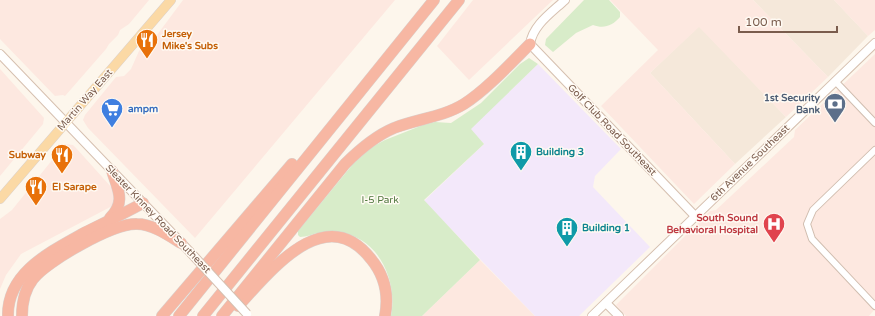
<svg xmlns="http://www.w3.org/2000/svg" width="875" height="316" font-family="'Varela Round',sans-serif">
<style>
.residential{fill:#f5e8da}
.commercial{fill:#fde8e0}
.education{fill:#f3e8fa}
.green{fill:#d8ecc9}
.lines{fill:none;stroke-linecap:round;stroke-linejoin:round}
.street-casing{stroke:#d1beb0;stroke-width:8}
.secondary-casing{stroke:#d6c0b0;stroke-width:10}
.primary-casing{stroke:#dad1cd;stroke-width:10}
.highway-casing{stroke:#dad1cd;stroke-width:12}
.street{stroke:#fff;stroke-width:6}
.secondary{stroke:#fff;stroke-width:8}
.primary{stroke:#fbd9a5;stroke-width:9}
.highway{stroke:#f7b7a3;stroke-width:11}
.secondary-bridge-casing{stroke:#d6c0b0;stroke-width:10;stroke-linecap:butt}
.secondary-bridge{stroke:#fff;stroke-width:8}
.labels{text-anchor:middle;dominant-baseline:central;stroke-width:3;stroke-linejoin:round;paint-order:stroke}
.food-label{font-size:10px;font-weight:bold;fill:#c56008;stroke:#fffaf3;text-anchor:start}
.service-label{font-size:10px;font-weight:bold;fill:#4e5e75;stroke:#fffaf3;text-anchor:end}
.street-label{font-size:10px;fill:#7a5c4d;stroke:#fffaf3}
.shop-label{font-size:10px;font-weight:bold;fill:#366cbe;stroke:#fffaf3;text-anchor:start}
.culture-label{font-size:10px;font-weight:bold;fill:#0d838f;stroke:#fffaf3;text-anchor:start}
.park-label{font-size:10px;fill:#537a41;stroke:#fffaf3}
.health-label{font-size:10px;font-weight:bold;fill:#be3a42;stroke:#fffaf3;text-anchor:end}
</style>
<rect width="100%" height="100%" fill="#fdf6ec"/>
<!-- residential -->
<g class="residential">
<polygon points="753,0 834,0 868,36 828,77"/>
<polygon points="699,26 786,117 735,164 650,73"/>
</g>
<!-- commercial -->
<g class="commercial">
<polygon points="0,0 149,0 129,24 120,30 118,35 109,44 106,49 65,96 63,95 55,96 0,39"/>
<polygon points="183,0 395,0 195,238 88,128 83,120 85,115 116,77 124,76 131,69 139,51 150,38 157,35"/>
<polygon points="473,0 553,0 469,80 437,46"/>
<polygon points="610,0 753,0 828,77 786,117 699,27 650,73 735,164 694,204 601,106 658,50"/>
<polygon points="834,0 875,0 875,30 868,36"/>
<polygon points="875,54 875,309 869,316 626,316 616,305 710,211 716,210 794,137 795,130"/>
<polygon points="0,69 44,118 43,124 0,176"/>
<polygon points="65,144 73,145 76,148 112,188 116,204 21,254 6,275 0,289 0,219 12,210"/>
<polygon points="480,260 535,316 422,316"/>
</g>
<!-- education -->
<polygon class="education" points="538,64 621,149 595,176 593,187 650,247 579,316 535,316 424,201 484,144 470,129"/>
<!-- green -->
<g class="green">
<path d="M584,0h25l11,12v5c-8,9 -16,12 -27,8l-17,8 -23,19 -8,-7 1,-6z"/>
<path d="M529,58l9,6 -67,65 13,15 -60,56 56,60 -58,56h-31c7,-34 -12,-79 -51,-83 -7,-1 -15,-1 -22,0 -6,1 -11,4 -18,4l-2,-2v-4l55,-67 19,-17 13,-7 38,-15 12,-3 16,1 30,-20 39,-39z"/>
</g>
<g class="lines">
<!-- street casing -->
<g class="street-casing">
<g id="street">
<polyline points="835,81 875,123"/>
<polyline points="875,150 813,210 807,224 812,239 875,306"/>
</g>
</g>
<!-- secondary casing -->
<g class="secondary-casing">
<g id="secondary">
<path d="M565,0c-14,13 -32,25 -35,44l165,172"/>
<polyline points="0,54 191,253"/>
<polyline points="606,303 619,316"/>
<polyline points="592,316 875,43"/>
</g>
</g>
<!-- primary casing -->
<g class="primary-casing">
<polyline id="primary" points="0,199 171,0"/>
</g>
<!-- highway casing -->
<g class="highway-casing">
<g id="highway">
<path d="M110,218c16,-16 8,-28 2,-47"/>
<path d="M238,306c32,-34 87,-106 133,-47 14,17 18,36 14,57"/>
<path d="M8,316c-1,-43 42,-64 74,-82 20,-10 41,-20 61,-31"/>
<path d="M22,316c0,-13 3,-27 11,-37 14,-18 80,-56 104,-55 15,0 31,11 44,19"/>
<polyline points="162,316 292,164"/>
<polyline points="179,316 434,0"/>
<polyline points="203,316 459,0"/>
<path d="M222,316l123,-152c15,-15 30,-28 49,-36 23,-9 49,-11 70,-24 22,-14 47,-41 66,-60"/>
</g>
</g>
<!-- street -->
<use href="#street" class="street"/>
<!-- secondary -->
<use href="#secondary" class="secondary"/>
<!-- primary -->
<use href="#primary" class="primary"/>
<!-- highway -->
<use href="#highway" class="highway"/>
<!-- secondary-bridge casing -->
<g class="secondary-bridge-casing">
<polyline id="secondary-bridge" points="191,253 247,314"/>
</g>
<!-- secondary-bridge -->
<use href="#secondary-bridge" class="secondary-bridge"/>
</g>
<!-- icons -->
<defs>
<g id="restaurant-pin" transform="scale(1.15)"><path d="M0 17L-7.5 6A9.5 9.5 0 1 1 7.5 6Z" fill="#e8710a" stroke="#fffaf3"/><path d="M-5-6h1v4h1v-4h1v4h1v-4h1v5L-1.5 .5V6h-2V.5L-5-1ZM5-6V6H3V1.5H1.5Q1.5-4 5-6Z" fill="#fff"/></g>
<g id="bank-pin" transform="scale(1.15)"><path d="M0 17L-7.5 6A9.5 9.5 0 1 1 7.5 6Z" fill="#5c6f8a" stroke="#fffaf3"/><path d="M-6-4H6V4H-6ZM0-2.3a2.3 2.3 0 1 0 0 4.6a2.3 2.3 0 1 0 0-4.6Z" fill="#fff"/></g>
<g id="supermarket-pin" transform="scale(1.15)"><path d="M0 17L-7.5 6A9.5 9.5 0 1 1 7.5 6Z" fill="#3f7fe0" stroke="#fffaf3"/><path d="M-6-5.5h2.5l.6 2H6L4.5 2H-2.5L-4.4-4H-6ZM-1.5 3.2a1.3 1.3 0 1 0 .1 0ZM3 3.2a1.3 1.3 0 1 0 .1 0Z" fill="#fff"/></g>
<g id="building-pin" transform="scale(1.15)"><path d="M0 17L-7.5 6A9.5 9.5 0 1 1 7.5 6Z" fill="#0f9aa8" stroke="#fffaf3"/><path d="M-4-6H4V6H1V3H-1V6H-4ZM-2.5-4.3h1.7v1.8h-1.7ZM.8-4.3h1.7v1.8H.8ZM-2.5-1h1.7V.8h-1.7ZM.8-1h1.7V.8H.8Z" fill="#fff"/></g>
<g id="hospital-pin" transform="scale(1.15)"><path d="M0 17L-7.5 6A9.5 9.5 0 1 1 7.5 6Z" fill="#e0444e" stroke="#fffaf3"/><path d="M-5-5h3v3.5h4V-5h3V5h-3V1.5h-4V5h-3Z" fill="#fff"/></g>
</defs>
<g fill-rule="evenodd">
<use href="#restaurant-pin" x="147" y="40"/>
<use href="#bank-pin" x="835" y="104"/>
<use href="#supermarket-pin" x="112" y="109"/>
<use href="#building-pin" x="521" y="152"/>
<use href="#restaurant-pin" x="62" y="155"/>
<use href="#restaurant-pin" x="36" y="187"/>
<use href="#hospital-pin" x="774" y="224"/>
<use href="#building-pin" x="567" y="228"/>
</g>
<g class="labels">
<!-- food labels -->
<g class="food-label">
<text x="162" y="34">Jersey<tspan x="162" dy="12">Mike's Subs</tspan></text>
<text x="46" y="155" text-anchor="end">Subway</text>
<text x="52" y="187">El Sarape</text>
</g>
<!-- service labels -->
<g class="service-label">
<text x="820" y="98">1st Security<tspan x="820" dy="12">Bank</tspan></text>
</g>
<!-- street labels -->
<g class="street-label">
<text transform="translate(85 100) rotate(-49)">Martin Way East</text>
<text transform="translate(612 130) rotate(46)">Golf Club Road Southeast</text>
<text transform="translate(750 163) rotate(-44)">6th Avenue Southeast</text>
<text transform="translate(158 219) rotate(46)">Sleater Kinney Road Southeast</text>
</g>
<!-- shop labels -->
<g class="shop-label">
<text x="128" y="109">ampm</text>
</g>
<!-- culture labels -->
<g class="culture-label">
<text x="536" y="152">Building 3</text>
<text x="582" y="228">Building 1</text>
</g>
<!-- park labels -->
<g class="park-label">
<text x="380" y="200">I-5 Park</text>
</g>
<!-- health labels -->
<g class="health-label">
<text x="758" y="218">South Sound<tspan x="758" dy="12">Behavioral Hospital</tspan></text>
</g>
</g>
<!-- scale -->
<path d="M739 26v6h98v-6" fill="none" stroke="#7a5c4d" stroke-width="2"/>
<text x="745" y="26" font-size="12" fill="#7a5c4d" stroke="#fffaf3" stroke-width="3" paint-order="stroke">100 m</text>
</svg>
